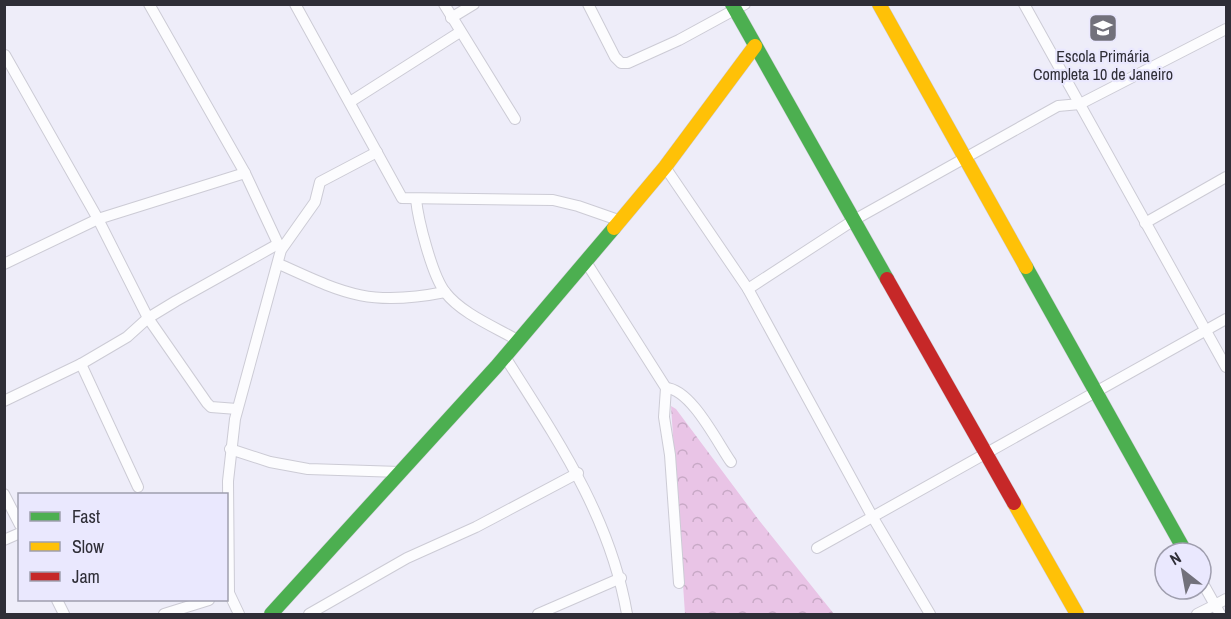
<svg xmlns="http://www.w3.org/2000/svg" width="1231" height="619" font-family="'Archivo Narrow',sans-serif">
<style>
.forest{fill:url(#forest-crowns)}
.lines{fill:none;stroke-linecap:round;stroke-linejoin:round}
.street-casing{stroke:#cccbd5;stroke-width:12}
.fast-casing{stroke:#cccbd5;stroke-width:15}
.slow-casing{stroke:#cccbd5;stroke-width:15}
.jam-casing{stroke:#cccbd5;stroke-width:15}
.street{stroke:#fcfcfe;stroke-width:10}
.fast{stroke:#4caf50;stroke-width:14}
.slow{stroke:#ffc107;stroke-width:14}
.jam{stroke:#c62828;stroke-width:14}
.labels{text-anchor:middle;dominant-baseline:central;stroke-width:4.5;stroke-linejoin:round;paint-order:stroke}
.poi-label{font-size:16px;fill:#2f2e37;stroke:#eae8fe}
</style>
<defs>
<pattern id="forest-crowns" width="20" height="18" patternUnits="userSpaceOnUse" patternTransform="scale(1.5)"><rect width="20" height="18" fill="#e9c4e6"/><path d="M2 6a3 3 0 1 1 6 0M12 15a3 3 0 1 1 6 0" fill="none" stroke="#c8a9c6"/></pattern>
</defs>
<rect width="100%" height="100%" fill="#eeedf9"/>
<!-- forest -->
<polygon class="forest" points="671,406 676,409 758,519 834,614 685,614"/>
<g class="lines">
<!-- street casing -->
<g class="street-casing">
<g id="street">
<polyline points="149,4 245,173 281,250"/>
<polyline points="295,4 402,198 553,200 578,206 621,221"/>
<polyline points="444,4 515,119"/>
<polyline points="588,4 615,57 621,63 628,63 679,40 745,4"/>
<polyline points="1024,4 1226,367"/>
<polyline points="451,18 474,4"/>
<polyline points="5,55 98,219 148,318 207,403 211,407 237,409"/>
<polyline points="350,102 460,32"/>
<polyline points="665,167 748,289 872,516 930,614"/>
<path d="M416,199c2,21 16,76 29,93 17,22 50,35 74,49"/>
<polyline points="1145,223 1226,177"/>
<polyline points="586,262 666,388 664,417 670,455 679,583"/>
<polyline points="4,264 98,219 245,173"/>
<path d="M279,264c66,30 91,43 166,28"/>
<polyline points="748,289 854,220 1058,106 1080,104 1226,29"/>
<path d="M505,357c52,82 105,159 122,257"/>
<polyline points="81,364 138,487"/>
<path d="M666,388c25,1 51,54 65,74"/>
<polyline points="4,401 81,364 127,337 148,318 176,301 278,244"/>
<polyline points="230,449 270,462 308,469 400,472"/>
<polyline points="4,494 20,525"/>
<polyline points="4,540 20,533"/>
<polyline points="817,548 1226,319"/>
<polyline points="1201,580 1215,605 1226,599"/>
<polyline points="57,600 64,614"/>
<polyline points="164,614 209,600"/>
<polyline points="239,614 229,593 228,481 235,419 281,250 315,202 320,182 377,152"/>
<polyline points="309,614 407,558 476,527 578,473"/>
<polyline points="538,614 621,578"/>
<polyline points="1197,614 1215,605 1220,614"/>
</g>
</g>
<!-- fast casing -->
<g class="fast-casing">
<g id="fast">
<polyline points="732,4 887,279"/>
<polyline points="1026,267 1186,553"/>
<polyline points="271,614 496,367 614,228"/>
</g>
</g>
<!-- slow casing -->
<g class="slow-casing">
<g id="slow">
<polyline points="879,4 1026,267"/>
<polyline points="614,228 665,167 755,46"/>
<polyline points="1014,503 1077,614"/>
</g>
</g>
<!-- jam casing -->
<g class="jam-casing">
<polyline id="jam" points="887,279 1014,503"/>
</g>
<!-- street -->
<use href="#street" class="street"/>
<!-- fast -->
<use href="#fast" class="fast"/>
<!-- slow -->
<use href="#slow" class="slow"/>
<!-- jam -->
<use href="#jam" class="jam"/>
</g>
<!-- icons -->
<defs>
<g id="school-square" transform="scale(1.5)"><rect x="-9" y="-9" width="18" height="18" rx="4" fill="#72717b" stroke="#eae8fe"/><path d="M0-5L7-2L0 1L-7-2ZM-4 1L0 2.5L4 1V4Q0 6-4 4Z" fill="#fff"/></g>
</defs>
<g fill-rule="evenodd">
<use href="#school-square" x="1103" y="28"/>
</g>
<g class="labels">
<!-- poi labels -->
<g class="poi-label">
<text x="1103" y="56">Escola Primária<tspan x="1103" dy="18">Completa 10 de Janeiro</tspan></text>
</g>
</g>
<!-- border -->
<rect width="1231" height="619" fill="none" stroke="#2f2e37" stroke-width="12"/>
<!-- legend -->
<rect x="18" y="493" width="210" height="108" fill="#eae8fe" stroke="#9f9eae" stroke-width="1.5"/>
<rect x="30" y="512" width="30" height="9" fill="#4caf50" stroke="#9f9eae" stroke-width="1.5"/>
<text x="72" y="523" font-size="18" fill="#2f2e37">Fast</text>
<rect x="30" y="542" width="30" height="9" fill="#ffc107" stroke="#9f9eae" stroke-width="1.5"/>
<text x="72" y="553" font-size="18" fill="#2f2e37">Slow</text>
<rect x="30" y="572" width="30" height="9" fill="#c62828" stroke="#9f9eae" stroke-width="1.5"/>
<text x="72" y="583" font-size="18" fill="#2f2e37">Jam</text>
<!-- north arrow -->
<g transform="translate(1183 571) rotate(329)"><circle r="28" fill="#eae8fe" stroke="#9f9eae" stroke-width="1.5"/>
<path d="M0-4.5L10 22L0 15L-10 22Z" fill="#72717b"/>
<text y="-9" font-size="16" font-weight="bold" text-anchor="middle" fill="#2f2e37">N</text>
</g>
</svg>
